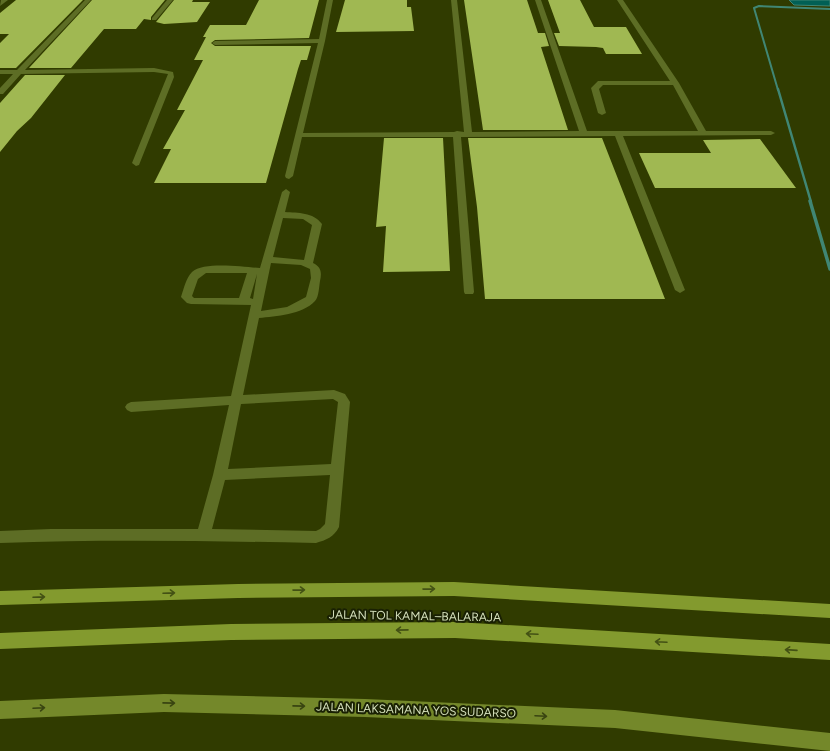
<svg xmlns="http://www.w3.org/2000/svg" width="830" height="751" font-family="Figtree,sans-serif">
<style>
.water{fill:#016055;stroke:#408674}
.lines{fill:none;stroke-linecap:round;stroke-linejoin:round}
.stream-far2{stroke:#408674;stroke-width:2}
.stream-far1{stroke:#408674;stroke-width:2.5}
.stream{stroke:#408674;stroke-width:3.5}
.building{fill:#a0b852}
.minor{fill:#5d6d25;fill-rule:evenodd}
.major{fill:#74882a;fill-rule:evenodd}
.highway{fill:#839a2e;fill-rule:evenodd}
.oneway{stroke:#435114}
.oneway2{stroke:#394411}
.labels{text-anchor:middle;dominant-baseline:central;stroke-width:4;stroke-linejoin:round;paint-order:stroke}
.near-street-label{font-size:12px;fill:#d4dfbb;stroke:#192003}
</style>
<rect width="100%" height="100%" fill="#303b00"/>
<!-- water -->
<polygon class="water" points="789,0 830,0 830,6 794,5"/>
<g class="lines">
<!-- stream-far2 -->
<polyline class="stream-far2" points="778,90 754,8 759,6 830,9"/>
<!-- stream-far1 -->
<polyline class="stream-far1" points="778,89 811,202"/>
<!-- stream -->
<polyline class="stream" points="810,201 830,269"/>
</g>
<!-- building -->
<g class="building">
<polygon points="16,0 83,0 16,68 0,68 0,43 9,34 0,34 0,13"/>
<polygon points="92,0 165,0 151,17 151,20 144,19 136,29 104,29 71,68 29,68"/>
<polygon points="174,0 193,0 192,2 210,2 197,22 164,24 156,22"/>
<polygon points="259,0 319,0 309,38 215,40 211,43 215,46 311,46 307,60 301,60 298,69 266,183 154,183 171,149 163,149 185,110 177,110 203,60 194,60 206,37 203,37 210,25 246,25"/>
<polygon points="345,0 407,0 407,7 411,7 414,31 336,32"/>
<polygon points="464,0 527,0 538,33 545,33 549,46 541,47 568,130 483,130"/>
<polygon points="548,0 580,0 594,27 626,27 642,54 606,54 603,48 596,47 559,46 554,33 560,33"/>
<polygon points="25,75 65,75 31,118 17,131 0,152 0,103"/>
<polygon points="384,138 443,138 450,271 383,272 386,226 376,227"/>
<polygon points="468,138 602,138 665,299 485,299 477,207"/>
<polygon points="760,139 796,188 655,188 639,153 711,153 703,140"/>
</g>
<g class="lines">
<!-- minor -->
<g class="minor">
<polygon points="1,0 8,0 0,6"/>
<polygon points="85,0 91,0 25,70 154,68 173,72 174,77 139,165 136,166 132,163 168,74 154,72 21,74 3,94 0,94 0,88 13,74 0,74 0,70 17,70"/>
<polygon points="167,0 173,0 156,20 152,20 152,18"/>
<polygon points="327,0 333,0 325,41 303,133 454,132 457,131 464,132 451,0 457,0 472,132 579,131 535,0 541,0 587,131 698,131 673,85 603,85 599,89 606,113 602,115 598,113 591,88 598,81 670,81 617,0 623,0 679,83 706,131 771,131 775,133 771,135 623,136 685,290 680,293 675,290 615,136 461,137 474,292 473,294 465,294 464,292 453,137 302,137 293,176 289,179 286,178 285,176 318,43 215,45 212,43 215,41 319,39"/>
<path d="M286,189l4,3 -5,20c13,1 28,0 37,12l-9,39c8,4 9,9 7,18 -1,5 -1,16 -5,20 -13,14 -39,15 -56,17l-16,77 91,-5 11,4 5,8 -11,125c-5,10 -13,13 -23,16 -105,-2 -211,-4 -316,0v-12l51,-2h147l15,-54 16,-70 -98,7 -4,-2 -2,-3 2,-3 4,-2 100,-6 20,-91 -60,-1 -4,-1 -6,-6c3,-9 5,-19 11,-25 12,-11 52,-5 68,-4l22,-76zM283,218l20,1 9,6 -8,35 -31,-3zM271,263l30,2 9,4 1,9 -5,19 -19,10 -26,4zM206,273h41l-8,25h-45l-2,-2 6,-17zM257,274l-4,25 -3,-1zM333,399l5,3 -7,62 -103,5 13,-65zM330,475l-5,49 -5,5 -4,2 -104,-2 13,-49z"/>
</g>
<!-- major -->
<polygon class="major" points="164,694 365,699 615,710 830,733 830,751 615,728 365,717 164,712 0,719 0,701"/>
<!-- highway -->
<g class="highway">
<polygon points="454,582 830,604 830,618 454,596 238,598 0,605 0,591 238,584"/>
<polygon points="455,622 830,644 830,660 455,638 231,640 0,649 0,633 231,624"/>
</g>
</g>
<!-- one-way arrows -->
<defs><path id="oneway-shaft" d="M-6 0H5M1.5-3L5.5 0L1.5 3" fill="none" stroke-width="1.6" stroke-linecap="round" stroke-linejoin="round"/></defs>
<g class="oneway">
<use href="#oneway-shaft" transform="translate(429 589) rotate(-1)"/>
<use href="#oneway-shaft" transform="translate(299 590) rotate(-1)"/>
<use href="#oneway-shaft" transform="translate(169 593) rotate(-2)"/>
<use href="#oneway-shaft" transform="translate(39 597) rotate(-2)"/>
<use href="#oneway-shaft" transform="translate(402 630) rotate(179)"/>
<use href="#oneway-shaft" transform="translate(532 634) rotate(-177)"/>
<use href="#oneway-shaft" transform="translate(661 642) rotate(-177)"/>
<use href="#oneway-shaft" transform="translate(791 650) rotate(-176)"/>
</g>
<g class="oneway2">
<use href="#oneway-shaft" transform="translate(169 703) rotate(1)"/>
<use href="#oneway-shaft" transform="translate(299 706) rotate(1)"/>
<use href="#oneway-shaft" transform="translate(39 708) rotate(-3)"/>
<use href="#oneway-shaft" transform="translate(541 716) rotate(3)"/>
</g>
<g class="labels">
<!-- near-street labels -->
<g class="near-street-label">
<text transform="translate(415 616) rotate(1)">JALAN TOL KAMAL–BALARAJA</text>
<text transform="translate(416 710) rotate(2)">JALAN LAKSAMANA YOS SUDARSO</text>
</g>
</g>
</svg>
